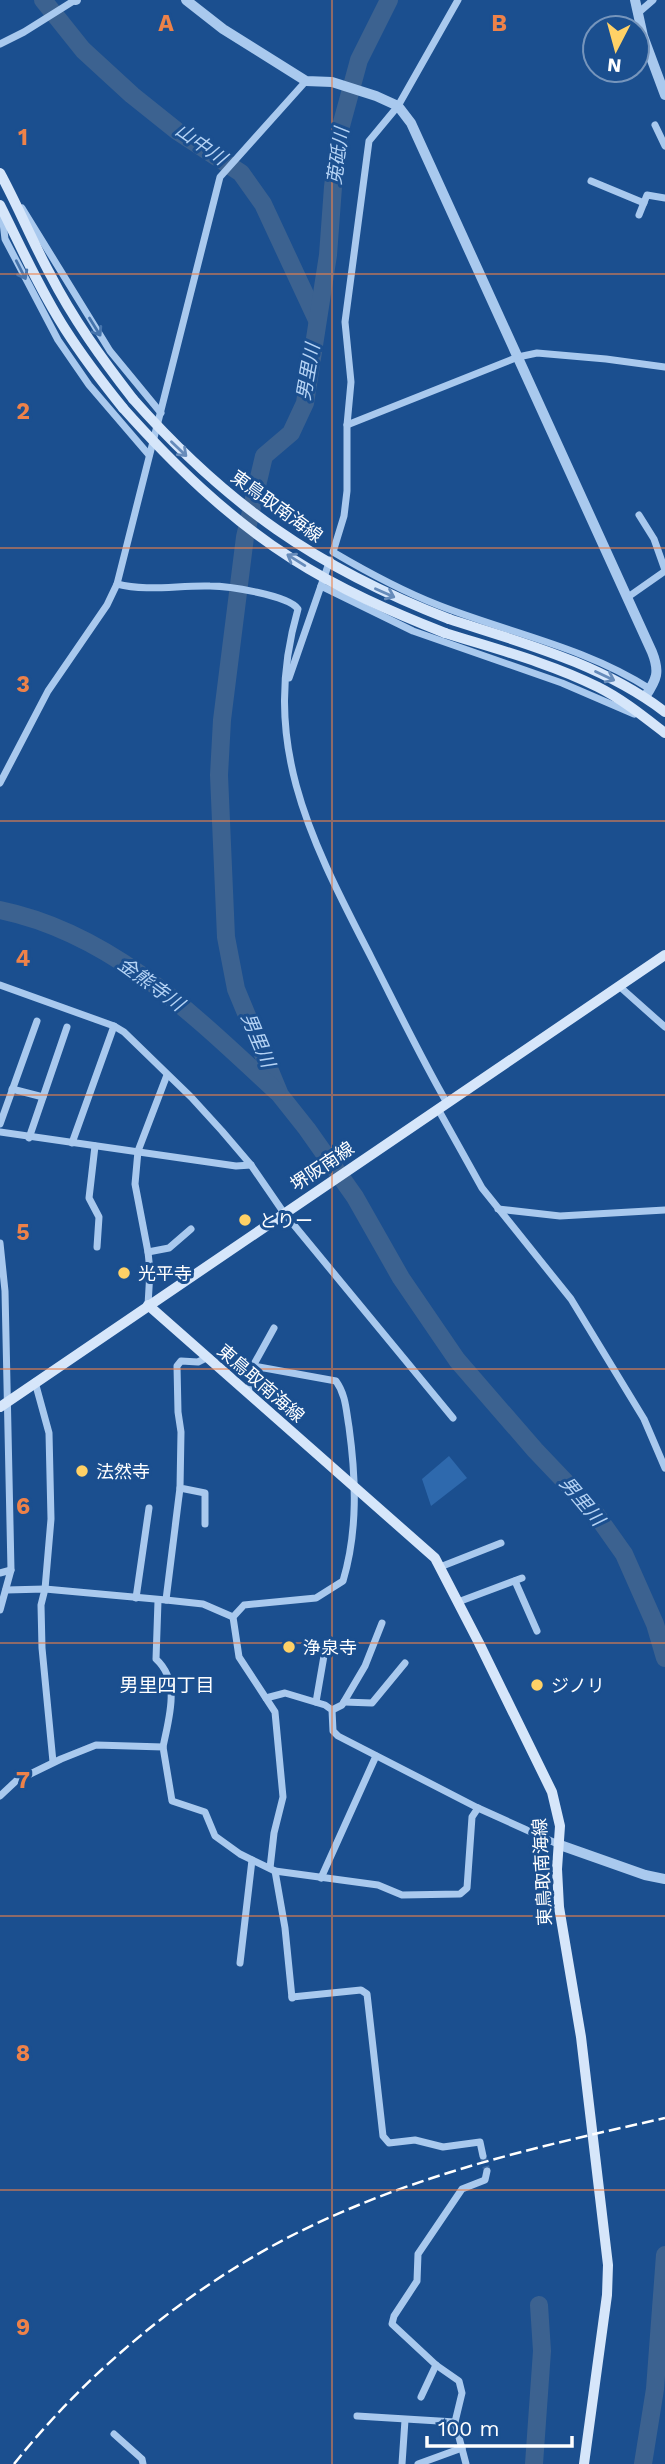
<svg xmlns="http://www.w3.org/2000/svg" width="665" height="2464" font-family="'Work Sans','Noto Sans JP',sans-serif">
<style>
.green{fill:#2e69ad}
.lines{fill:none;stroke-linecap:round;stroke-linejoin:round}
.river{stroke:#3c6290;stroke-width:18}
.minor-tunnel{stroke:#3d69a0;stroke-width:7;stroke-dasharray:7 3.5;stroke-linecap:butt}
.minor{stroke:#a9c9ee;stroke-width:7}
.tertiary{stroke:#a9c9ee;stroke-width:10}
.secondary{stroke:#d6e6fa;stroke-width:10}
.rail{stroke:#fff;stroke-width:2.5;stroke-dasharray:12 5;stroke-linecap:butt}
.secondary-bridge{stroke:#d6e6fa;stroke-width:10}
.oneway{stroke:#4674ac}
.oneway2{stroke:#668bba}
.grid{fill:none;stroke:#ee8249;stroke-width:2;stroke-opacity:0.55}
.poi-dot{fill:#ffd166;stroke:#1b4f8f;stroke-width:2.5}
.labels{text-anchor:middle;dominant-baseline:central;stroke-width:6;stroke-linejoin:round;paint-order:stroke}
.street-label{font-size:18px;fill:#fff;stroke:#1b4f8f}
.poi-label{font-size:18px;fill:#fff;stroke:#1b4f8f;text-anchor:start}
.water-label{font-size:19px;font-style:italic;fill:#b5d3f5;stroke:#1b4f8f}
.neighbourhood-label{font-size:19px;fill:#fff;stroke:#1b4f8f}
.grid-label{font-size:23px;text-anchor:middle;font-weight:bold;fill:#ee8249;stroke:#1b4f8f;stroke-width:6;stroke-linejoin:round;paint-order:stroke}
</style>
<rect width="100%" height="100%" fill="#1b4f8f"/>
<!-- green -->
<polygon class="green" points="449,1456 467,1478 431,1506 422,1479"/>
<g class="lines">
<!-- river -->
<g class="river">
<polyline points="43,0 83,50 132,95 177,131 241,173 263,204 317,320"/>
<polyline points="389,0 359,60 341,126 333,187 328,255 305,403 291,433 264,456 245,537 222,720 219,775 226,937 236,989 280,1095 307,1129 355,1197 401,1278 457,1360 535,1450 595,1513 624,1554 655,1624 665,1658"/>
<path d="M0,910c112,23 196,107 277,182"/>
<polyline points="534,2464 542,2351 539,2305"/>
<polyline points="643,2464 655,2389 665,2255"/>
</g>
<!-- minor-tunnel -->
<polyline class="minor-tunnel" points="483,2156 487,2171"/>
<!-- minor -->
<g class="minor">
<path d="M458,0l-60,106 -29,35 -24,181 6,60 -4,43v66l-3,25 -11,36c34,20 69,39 105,53 71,28 147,42 212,84"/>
<polyline points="638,13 653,0"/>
<polyline points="0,44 24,32 75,0"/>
<polyline points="655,125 665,146"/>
<polyline points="591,181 644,203"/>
<polyline points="22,208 110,351 161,413"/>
<polyline points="2,214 5,239 58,340 89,385 149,455"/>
<polyline points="639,215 647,195 665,198"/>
<polyline points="347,425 518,357 537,353 606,359 665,367"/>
<polyline points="639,515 654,539 665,570"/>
<path d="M117,584c30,8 61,1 93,2 18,0 78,9 88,23 -39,135 13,231 73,348 25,49 49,99 76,146"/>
<polyline points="321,586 413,631 562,683 634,714"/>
<polyline points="628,597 665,571"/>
<polyline points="289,678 330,560"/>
<polyline points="0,783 48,691 107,605 117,584 220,177 306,81"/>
<polyline points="0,985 114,1026 124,1032 191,1097 222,1131 251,1165 284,1213 453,1418"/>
<polyline points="619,986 665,1027"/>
<polyline points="12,1089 43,1097"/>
<polyline points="438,1109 482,1188 571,1299 644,1419 665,1468"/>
<polyline points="0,1124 37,1021"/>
<polyline points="0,1132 236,1166 251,1165"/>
<polyline points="29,1138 67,1027"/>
<polyline points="72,1143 114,1026"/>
<polyline points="95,1146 89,1198 99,1217 97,1247"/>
<polyline points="498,1209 560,1216 665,1210"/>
<polyline points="0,1243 5,1291 11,1570 0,1610"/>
<polyline points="148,1252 169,1248 191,1229"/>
<polyline points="148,1305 150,1271 148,1252 135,1184 138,1151 167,1075"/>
<path d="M253,1366l83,15c10,14 10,29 13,46 7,51 9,104 -6,154l-27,17 -72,7 -11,12 6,40 36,55 8,85 -9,36 -4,35"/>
<polyline points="35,1382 49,1433 51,1519 45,1589 41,1605 42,1648 53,1762"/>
<polyline points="248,1394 253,1366 274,1328"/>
<polyline points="205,1524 205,1493 180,1488 181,1432 178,1412 177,1366 181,1361 198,1362 206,1358"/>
<polyline points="440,1567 501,1543"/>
<polyline points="0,1573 11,1570"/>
<polyline points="515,1581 537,1631"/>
<polyline points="6,1590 45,1589 166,1600 203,1604 233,1617"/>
<polyline points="136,1598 149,1508"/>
<polyline points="166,1600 180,1488"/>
<path d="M158,1601l-2,58c25,23 13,58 7,88"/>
<polyline points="458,1602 522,1578"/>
<polyline points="266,1698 285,1693 325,1705 332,1710 333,1731 338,1736 478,1808 560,1845"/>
<polyline points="316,1702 325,1650"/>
<polyline points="344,1702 372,1703 405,1663"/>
<polyline points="332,1710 342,1705 365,1666 382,1623"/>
<polyline points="0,1796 16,1781 61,1759 96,1745 163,1747 172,1801 205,1812 215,1836 240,1854 275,1871 378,1885 402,1895 460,1894 467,1888 472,1817 478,1808"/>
<polyline points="275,1871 285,1928 292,1998"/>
<polyline points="321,1878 376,1756"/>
<polyline points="240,1963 252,1860"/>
<polyline points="292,1997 361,1990 367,1994 383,2136 389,2143 415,2140 443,2147 480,2142 483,2156"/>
<polyline points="421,2397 436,2365"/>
<polyline points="357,2416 455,2422"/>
<polyline points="114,2434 142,2459 143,2464"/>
<polyline points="402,2464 405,2420"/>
<polyline points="418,2464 462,2448"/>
<polyline points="466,2464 455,2422 462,2393 459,2381 436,2365 392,2324 394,2316 417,2281 418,2254 462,2189 485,2180 487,2171"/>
</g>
<!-- tertiary -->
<g class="tertiary">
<polyline points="75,0 76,0"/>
<path d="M186,0l37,29 83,52 26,1 44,14 22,10 13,17 241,529c8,20 5,27 -7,45"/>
<polyline points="635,0 643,36 665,95"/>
<polyline points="560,1845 645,1875 665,1879"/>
</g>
<!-- secondary -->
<g class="secondary">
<path d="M0,173c18,33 32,68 50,101 23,45 52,85 83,125"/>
<path d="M0,205c21,42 40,85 65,124 18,28 37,53 58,79"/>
<path d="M449,619c74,24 153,45 216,93"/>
<path d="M445,633c51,16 105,30 153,54 24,12 45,29 67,46"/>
<polyline points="148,1305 435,1558 479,1643 552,1792 560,1826 557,1869 559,1907 581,2037 608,2265 607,2295 584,2464"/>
<polyline points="0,1407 665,955"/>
</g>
<!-- rail -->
<path class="rail" d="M14,2464c87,-109 205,-201 335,-255 101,-43 209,-67 316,-91"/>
<!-- secondary-bridge -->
<g class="secondary-bridge">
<path d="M133,399c94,106 184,169 316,220"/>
<path d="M123,408c50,56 104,109 168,150 48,31 101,54 154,75"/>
</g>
</g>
<!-- one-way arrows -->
<defs><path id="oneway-shaft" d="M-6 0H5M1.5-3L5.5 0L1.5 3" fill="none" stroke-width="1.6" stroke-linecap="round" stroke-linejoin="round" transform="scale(1.75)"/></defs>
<g class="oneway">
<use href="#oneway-shaft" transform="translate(21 270) rotate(63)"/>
<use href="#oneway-shaft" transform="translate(95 327) rotate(58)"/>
</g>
<g class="oneway2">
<use href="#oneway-shaft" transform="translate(179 449) rotate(44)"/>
<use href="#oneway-shaft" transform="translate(296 560) rotate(-148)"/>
<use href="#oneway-shaft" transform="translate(385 593) rotate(24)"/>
<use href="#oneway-shaft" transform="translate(605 676) rotate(25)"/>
</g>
<!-- grid -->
<path class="grid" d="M332,0v2464M0,274h665M0,548h665M0,821h665M0,1095h665M0,1369h665M0,1643h665M0,1916h665M0,2190h665"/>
<!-- markers -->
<g class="poi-dot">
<circle cx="245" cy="1220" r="7"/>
<circle cx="124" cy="1273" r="7"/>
<circle cx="82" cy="1471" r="7"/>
<circle cx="289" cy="1647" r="7"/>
<circle cx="537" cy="1685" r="7"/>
</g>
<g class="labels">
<!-- street labels -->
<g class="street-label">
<text transform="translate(277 506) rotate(36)">東鳥取南海線</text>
<text transform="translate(322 1166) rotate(-34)">堺阪南線</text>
<text transform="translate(261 1383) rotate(41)">東鳥取南海線</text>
<text transform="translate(542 1872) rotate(-93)">東鳥取南海線</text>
</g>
<!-- poi labels -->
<g class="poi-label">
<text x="259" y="1220">とりー</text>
<text x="138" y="1273">光平寺</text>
<text x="96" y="1471">法然寺</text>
<text x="303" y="1647">浄泉寺</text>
<text x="551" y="1685">ジノリ</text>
</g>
<!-- water labels -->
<g class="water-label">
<text transform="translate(201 144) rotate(35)">山中川</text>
<text transform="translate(338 156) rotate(-82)">莵砥川</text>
<text transform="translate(308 372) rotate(-80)">男里川</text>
<text transform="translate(151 984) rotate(36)">金熊寺川</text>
<text transform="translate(258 1040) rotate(67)">男里川</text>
<text transform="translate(582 1501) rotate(50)">男里川</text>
</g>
<!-- neighbourhood labels -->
<g class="neighbourhood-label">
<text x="167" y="1685">男里四丁目</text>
</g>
</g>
<g class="grid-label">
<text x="166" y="31">A</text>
<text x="499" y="31">B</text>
<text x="23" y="145">1</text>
<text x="23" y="419">2</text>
<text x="23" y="692">3</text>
<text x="23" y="966">4</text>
<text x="23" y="1240">5</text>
<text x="23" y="1514">6</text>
<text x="23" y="1788">7</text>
<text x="23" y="2061">8</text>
<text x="23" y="2335">9</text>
</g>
<!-- north arrow -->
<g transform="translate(616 49) rotate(186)"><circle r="33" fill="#1b4f8f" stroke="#7695bc" stroke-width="2"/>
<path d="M0-5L12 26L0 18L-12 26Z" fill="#ffd166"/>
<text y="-10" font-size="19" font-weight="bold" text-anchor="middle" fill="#ffffff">N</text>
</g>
<!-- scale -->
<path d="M427 2436v10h145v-10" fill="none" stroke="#ffffff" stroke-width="3.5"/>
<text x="438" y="2436" font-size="21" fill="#ffffff" stroke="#1b4f8f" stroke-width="5" paint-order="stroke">100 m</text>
</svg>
